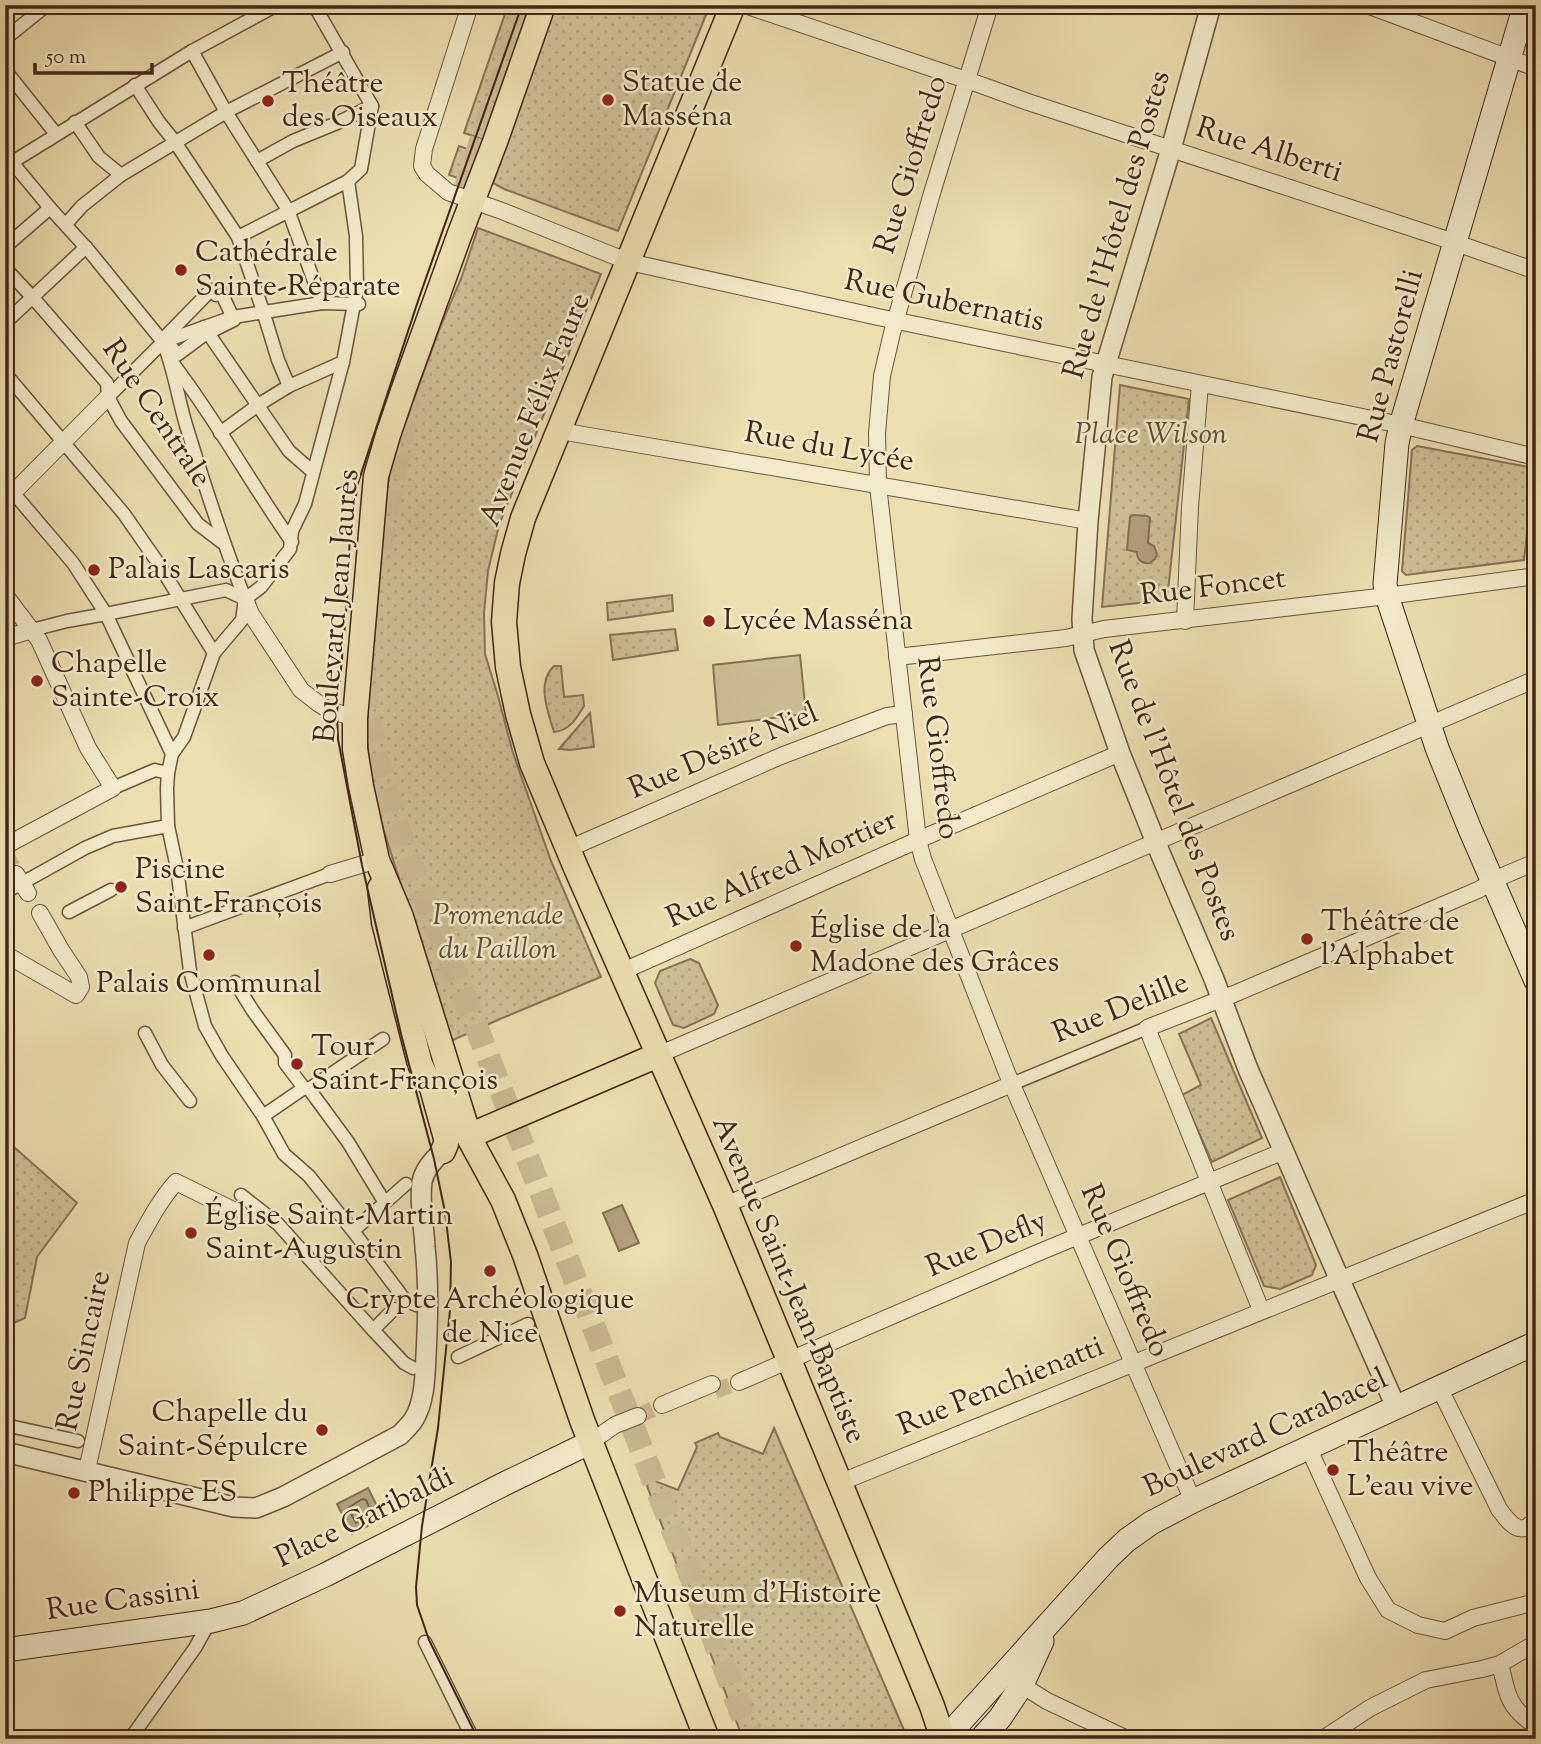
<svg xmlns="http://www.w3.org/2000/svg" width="1541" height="1744" font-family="'Sorts Mill Goudy',serif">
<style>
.grass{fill:url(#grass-dots);stroke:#887256;stroke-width:2}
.pitch{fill:#cfbf95;stroke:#887256;stroke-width:2}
.water{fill:#b29f7b;stroke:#856f53;stroke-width:2}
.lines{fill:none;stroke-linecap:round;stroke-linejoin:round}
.shore{stroke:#7a6248;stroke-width:2}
.minor-tunnel{stroke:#cab990;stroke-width:16;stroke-dasharray:16 8;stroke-linecap:butt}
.primary-tunnel{stroke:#cab990;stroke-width:24;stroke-dasharray:24 12;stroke-linecap:butt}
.pedestrian-casing{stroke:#6c543c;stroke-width:15}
.minor-casing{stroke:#6c543c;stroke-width:18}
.tertiary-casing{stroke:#6c543c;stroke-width:22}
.secondary-casing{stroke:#412616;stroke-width:25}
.primary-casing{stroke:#412616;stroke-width:27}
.pedestrian{stroke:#f3eacb;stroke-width:12}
.minor{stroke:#f3eacb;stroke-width:16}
.tertiary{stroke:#f3eacb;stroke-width:19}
.secondary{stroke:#f3eacb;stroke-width:23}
.primary{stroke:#ecdeaf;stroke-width:24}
.tram{stroke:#412616;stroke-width:2}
.poi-dot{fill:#8f2418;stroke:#f3eacb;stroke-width:2.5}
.labels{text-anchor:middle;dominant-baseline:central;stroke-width:5;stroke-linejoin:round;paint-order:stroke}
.poi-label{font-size:30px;fill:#412616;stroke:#f3eacb;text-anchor:start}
.street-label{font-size:30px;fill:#412616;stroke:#f3eacb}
.park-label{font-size:30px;font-style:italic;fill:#644c36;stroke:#f3eacb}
</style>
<defs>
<pattern id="grass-dots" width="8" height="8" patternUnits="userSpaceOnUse" patternTransform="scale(1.75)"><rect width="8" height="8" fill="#cfbf95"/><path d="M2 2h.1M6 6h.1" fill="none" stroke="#b3a480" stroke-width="1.8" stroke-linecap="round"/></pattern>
</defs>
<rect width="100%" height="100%" fill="#ecdeaf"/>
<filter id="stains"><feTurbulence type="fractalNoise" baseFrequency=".00286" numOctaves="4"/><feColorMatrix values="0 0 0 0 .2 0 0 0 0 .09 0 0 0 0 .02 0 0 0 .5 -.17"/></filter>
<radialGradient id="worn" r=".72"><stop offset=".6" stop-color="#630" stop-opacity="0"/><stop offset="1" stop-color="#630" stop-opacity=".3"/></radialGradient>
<!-- grass -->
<g class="grass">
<polygon points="508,5 530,5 534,7 487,141 464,133"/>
<polygon points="556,5 681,5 706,15 618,231 504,189 493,183"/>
<polygon points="459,146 482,154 472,183 449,175"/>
<polygon points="478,228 601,274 499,525 488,571 484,613 485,654 498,696 513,753 551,861 601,977 500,1019 451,1041 382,825 372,783 368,750 368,711 370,659 385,500 390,473 396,450 415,396 441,325 461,279"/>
<polygon points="1120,385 1189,399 1167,600 1102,607"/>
<polygon points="1417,446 1534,468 1524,560 1406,575 1402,571 1412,450"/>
<polygon points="672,595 673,611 608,620 607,603"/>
<polygon points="675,629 678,650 613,660 610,635"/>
<path d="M554,666h7l3,31 19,-2 1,11c-7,12 -15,25 -30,26 -6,-20 -18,-49 0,-66z"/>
<polygon points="590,713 594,747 570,750 559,749"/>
<polygon points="690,959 699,963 718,1005 714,1014 684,1028 673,1025 655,983 660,971"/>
<polygon points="1211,1018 1262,1138 1212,1162 1182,1095 1201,1085 1179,1034"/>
<polygon points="5,1139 77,1203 37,1257 25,1318 5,1327"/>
<polygon points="1280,1177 1316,1265 1312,1275 1280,1289 1264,1286 1228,1200"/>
<polygon points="774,1428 904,1730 883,1739 743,1739 647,1486 650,1479 678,1490 697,1447 695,1443 718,1433 720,1437 763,1454"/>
</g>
<!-- pitch -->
<polygon class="pitch" points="800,655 806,714 718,725 713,665"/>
<!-- water -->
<g class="water">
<path d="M1133,515l14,1 3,2 -2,25 6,3 3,8 -2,5 -5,4c-8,1 -13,-3 -13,-11l-10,-2 3,-33z"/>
<polygon points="622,1205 639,1243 619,1251 603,1213"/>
<polygon points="368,1488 383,1518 352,1534 337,1504"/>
</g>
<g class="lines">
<!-- shore -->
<polygon class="shore" points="362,1499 366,1500 372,1514 356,1523 348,1508"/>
<!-- minor-tunnel -->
<g class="minor-tunnel">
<polyline points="5,852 16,874"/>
<polyline points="715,1391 739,1382"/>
<polyline points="638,1416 662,1405"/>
</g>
<!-- primary-tunnel -->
<g class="primary-tunnel">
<polyline points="463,196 526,5"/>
<polyline points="379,549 409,400"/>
<polyline points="367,683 366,712 382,776 403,846 458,980 686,1563 751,1739"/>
</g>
<!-- pedestrian casing -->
<g class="pedestrian-casing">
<g id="pedestrian">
<polyline points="5,39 47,5"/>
<polyline points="192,51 226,112 288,210 322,303"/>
<polyline points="5,70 56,134"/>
<polyline points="135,85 159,122 175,142 238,237 263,311 278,360 289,386"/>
<polyline points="75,122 99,157 121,175"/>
<path d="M11,161l39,47 40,44 73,90c11,27 15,56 23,83 18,59 37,117 59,174"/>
<polyline points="257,161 293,141 337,123 372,106"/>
<polyline points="6,166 192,51 277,5"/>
<polyline points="348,181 356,236 357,288 343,362 305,504 292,531 290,549 261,587 245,599 242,620 214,653 184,737 172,754 168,773 167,788 168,826 177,868 190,971 205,1026 222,1056 263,1116 284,1154 309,1176 353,1231 405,1300 416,1305"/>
<polyline points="66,224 82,206 121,175 226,112 343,52"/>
<polyline points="238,237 348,181 361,169 372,106 314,5"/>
<polyline points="5,247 50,208"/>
<polyline points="5,268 35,300 107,383 108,397 121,421 198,524 223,543"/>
<polygon points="211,290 216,295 220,290 234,320 204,335 177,355 165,337"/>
<polyline points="5,323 86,247"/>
<polyline points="204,327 289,451 313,472"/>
<path d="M174,365c43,56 77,119 118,177"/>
<polyline points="5,373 124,514 156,560 214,653"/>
<polyline points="108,397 163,342 168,340 233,317 322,303 359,304"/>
<polyline points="220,433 258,405 289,386 343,362"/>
<polyline points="5,483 73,563 106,614 172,754"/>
<polyline points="32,630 67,621 106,614 226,590 245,599"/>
<polyline points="113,788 155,770 168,773"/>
<polyline points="6,892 85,848 113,836 168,826"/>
<polyline points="69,912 111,890"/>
<polyline points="184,928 330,874"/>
<polyline points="235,982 253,1011 285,1055 285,1063 304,1088"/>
<polyline points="145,1033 162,1065 190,1101"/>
<polyline points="1012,1084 1147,1028"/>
<polyline points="309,1089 348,1142 385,1203"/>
<polyline points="263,1116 304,1088 309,1089 383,1039"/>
<polyline points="241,1195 278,1224 373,1330 404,1363 413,1368"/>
<polyline points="353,1231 406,1184"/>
<polyline points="373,1330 394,1309"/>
<polyline points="458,1357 528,1324"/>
<polyline points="5,1425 78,1441"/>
<polyline points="425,1642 473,1739"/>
<polyline points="130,1739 195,1648 210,1621"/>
</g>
</g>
<!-- minor casing -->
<g class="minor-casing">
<g id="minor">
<polyline points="470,5 424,149 422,166 427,174 448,192 502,211 629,262 878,317 1401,425 1536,457"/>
<polyline points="745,5 981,85 1028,102 1442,238 1536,271"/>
<polyline points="990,5 932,193 892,333 882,376 877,433 878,485 918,840 923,859 1007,1073 1193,1501"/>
<polyline points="1367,5 1536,68"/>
<polyline points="560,431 1088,521"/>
<polyline points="5,501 108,397"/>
<polyline points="5,595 39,640 88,748 113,788 5,846"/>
<polyline points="245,599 251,614 301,690 319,704 329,710 355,718"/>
<polyline points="1185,621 1190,507 1200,384"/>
<polyline points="5,638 32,630"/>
<polyline points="897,657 1066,638 1104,629 1387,596 1536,576"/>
<polyline points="568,849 781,756 887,716 904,714"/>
<polyline points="16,874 28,893"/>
<polyline points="330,874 377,860"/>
<polyline points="5,954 76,995 81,987 79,977 61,950 40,913"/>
<polyline points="621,972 918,840 1120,753"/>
<polyline points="658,1055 1536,679"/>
<polyline points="725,1205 1012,1084"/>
<polyline points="1261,1310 1147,1028 1234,994 1478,890 1505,875 1536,862"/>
<polyline points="739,1382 1035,1254 1284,1151"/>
<path d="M1439,1387l60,122c6,8 15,22 26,19 4,-2 7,-5 11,-8"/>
<polyline points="662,1405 712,1384"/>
<polyline points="591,1442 615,1425 638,1416"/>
<polyline points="1308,1447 1368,1578 1388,1610 1418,1625 1445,1631 1473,1618 1536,1602"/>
<path d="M87,1470l50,-227c12,-22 23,-43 39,-61l57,28"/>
<polyline points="839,1483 1536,1200"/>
<path d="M1500,1664c7,26 6,40 29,57l7,-4"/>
<polyline points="1015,1681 1047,1701 1127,1739"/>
<polyline points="1323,1739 1370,1708 1426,1680 1482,1669 1500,1664 1536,1643"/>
</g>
</g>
<!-- tertiary casing -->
<g class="tertiary-casing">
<g id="tertiary">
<polyline points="1211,5 1171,149 1102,377 1088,521 1082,619 1084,650 1120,753 1161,855 1214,979 1248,1069 1335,1269 1396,1407"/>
<path d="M5,1452l229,55 22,1 27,-11 117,-62c5,-5 11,-11 14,-16 11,-18 11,-44 12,-64 2,-36 3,-72 -1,-108 -1,-21 -6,-44 -3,-65 2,-12 12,-23 21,-31"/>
</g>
</g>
<!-- secondary casing -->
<g class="secondary-casing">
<g id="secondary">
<polyline points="1525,5 1401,425 1397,443 1385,584 1387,596 1437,748 1469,827 1536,981"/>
<polyline points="5,1650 211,1621 243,1613 325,1575 508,1482 591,1442"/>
<polyline points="944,1739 952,1731 1108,1558 1127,1540 1151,1523 1193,1501 1536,1343"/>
<polyline points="981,1739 1000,1718 1022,1685 1042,1641"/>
</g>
</g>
<!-- primary casing -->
<g class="primary-casing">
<g id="primary">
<polyline points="733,5 523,518 513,554 507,583 504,622 508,667 518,714 532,763 576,868 725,1205 932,1706 943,1739"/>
<polyline points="380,888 384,922 420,1064 432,1088 446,1138 446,1144 443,1151"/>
<polyline points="461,1123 503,1200 525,1255 582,1420 707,1739"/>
<polyline points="469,1136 401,917 377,860 361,786 355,749 355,718 376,476 388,435 403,391 459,236 495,142 543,5"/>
<polyline points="469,1136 658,1055"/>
</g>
</g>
<!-- pedestrian -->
<use href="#pedestrian" class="pedestrian"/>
<!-- minor -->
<use href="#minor" class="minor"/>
<!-- tertiary -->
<use href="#tertiary" class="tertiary"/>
<!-- secondary -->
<use href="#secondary" class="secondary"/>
<!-- primary -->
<use href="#primary" class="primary"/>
<!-- tram -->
<polyline class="tram" points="478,1739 429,1640 417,1605 416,1587 422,1526 438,1428 450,1310 451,1262 445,1212 434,1159 401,1034 362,865 338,739 337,713 347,602 350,534 358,483 419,298 522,5"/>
</g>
<!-- markers -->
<g class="poi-dot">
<circle cx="608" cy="100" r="7"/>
<circle cx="268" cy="101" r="7"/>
<circle cx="181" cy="270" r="7"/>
<circle cx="94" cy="570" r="7"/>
<circle cx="709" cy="621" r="7"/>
<circle cx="37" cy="681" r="7"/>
<circle cx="121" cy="887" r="7"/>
<circle cx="1307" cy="939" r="7"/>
<circle cx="796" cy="946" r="7"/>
<circle cx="209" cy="955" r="7"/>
<circle cx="297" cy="1064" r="7"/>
<circle cx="191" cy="1233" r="7"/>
<circle cx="490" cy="1271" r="7"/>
<circle cx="322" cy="1430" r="7"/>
<circle cx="1333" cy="1470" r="7"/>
<circle cx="74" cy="1493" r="7"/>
<circle cx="620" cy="1611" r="7"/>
</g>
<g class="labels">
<!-- poi labels -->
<g class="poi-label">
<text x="622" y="83">Statue de<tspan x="622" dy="34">Masséna</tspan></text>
<text x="282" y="84">Théâtre<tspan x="282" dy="34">des Oiseaux</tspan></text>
<text x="195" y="253">Cathédrale<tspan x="195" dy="34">Sainte-Réparate</tspan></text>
<text x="108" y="570">Palais Lascaris</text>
<text x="723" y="621">Lycée Masséna</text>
<text x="51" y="664">Chapelle<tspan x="51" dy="34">Sainte-Croix</tspan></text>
<text x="135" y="870">Piscine<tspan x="135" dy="34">Saint-François</tspan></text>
<text x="1321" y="922">Théâtre de<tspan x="1321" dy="34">l'Alphabet</tspan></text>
<text x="810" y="929">Église de la<tspan x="810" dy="34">Madone des Grâces</tspan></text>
<text x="209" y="984" text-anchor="middle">Palais Communal</text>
<text x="311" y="1047">Tour<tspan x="311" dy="34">Saint-François</tspan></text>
<text x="205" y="1216">Église Saint-Martin<tspan x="205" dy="34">Saint-Augustin</tspan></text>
<text x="490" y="1300" text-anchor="middle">Crypte Archéologique<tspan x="490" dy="34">de Nice</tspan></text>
<text x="308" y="1413" text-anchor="end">Chapelle du<tspan x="308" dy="34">Saint-Sépulcre</tspan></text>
<text x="1347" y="1453">Théâtre<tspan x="1347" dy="34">L'eau vive</tspan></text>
<text x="88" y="1493">Philippe ES</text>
<text x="634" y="1594">Museum d'Histoire<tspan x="634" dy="34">Naturelle</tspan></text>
</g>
<!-- street labels -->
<g class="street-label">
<text transform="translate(1269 151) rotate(18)">Rue Alberti</text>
<text transform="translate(912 165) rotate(-73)">Rue Gioffredo</text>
<text transform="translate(1118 225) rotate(-74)">Rue de l'Hôtel des Postes</text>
<text transform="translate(944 302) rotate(12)">Rue Gubernatis</text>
<text transform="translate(1392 356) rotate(-75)">Rue Pastorelli</text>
<text transform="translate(536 410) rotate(-68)">Avenue Félix Faure</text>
<text transform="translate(156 414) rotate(56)">Rue Centrale</text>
<text transform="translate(829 448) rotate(10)">Rue du Lycée</text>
<text transform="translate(1213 588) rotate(-7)">Rue Foncet</text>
<text transform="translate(338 606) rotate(-85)">Boulevard Jean Jaurès</text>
<text transform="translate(937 748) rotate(83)">Rue Gioffredo</text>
<text transform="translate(724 752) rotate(-23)">Rue Désiré Niel</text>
<text transform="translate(1173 791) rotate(69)">Rue de l'Hôtel des Postes</text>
<text transform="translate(782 870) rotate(-24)">Rue Alfred Mortier</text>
<text transform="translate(1121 1009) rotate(-22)">Rue Delille</text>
<text transform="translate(987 1245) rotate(-23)">Rue Defly</text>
<text transform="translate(1124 1271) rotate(67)">Rue Gioffredo</text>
<text transform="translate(788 1280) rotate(67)">Avenue Saint-Jean-Baptiste</text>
<text transform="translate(85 1351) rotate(-78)">Rue Sincaire</text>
<text transform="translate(1001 1387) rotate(-22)">Rue Penchienatti</text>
<text transform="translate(1266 1434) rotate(-25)">Boulevard Carabacel</text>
<text transform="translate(365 1518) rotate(-26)">Place Garibaldi</text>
<text transform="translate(123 1601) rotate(-8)">Rue Cassini</text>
</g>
<!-- park labels -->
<g class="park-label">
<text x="1151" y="435">Place Wilson</text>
<text x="498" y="916">Promenade<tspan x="498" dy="34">du Paillon</tspan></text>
</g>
</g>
<!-- margin -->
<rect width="1541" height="1744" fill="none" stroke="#ecdeaf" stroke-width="28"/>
<rect x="7" y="7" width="1527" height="1730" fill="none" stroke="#412616" stroke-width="3.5"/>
<rect x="14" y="14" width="1513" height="1716" fill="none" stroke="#412616" stroke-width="2"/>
<!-- scale -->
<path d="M35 63v10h117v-10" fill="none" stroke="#412616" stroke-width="3.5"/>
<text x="46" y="63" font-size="21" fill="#412616" stroke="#f3eacb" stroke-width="5" paint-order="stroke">50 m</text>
<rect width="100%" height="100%" filter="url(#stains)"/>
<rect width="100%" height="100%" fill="url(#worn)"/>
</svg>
